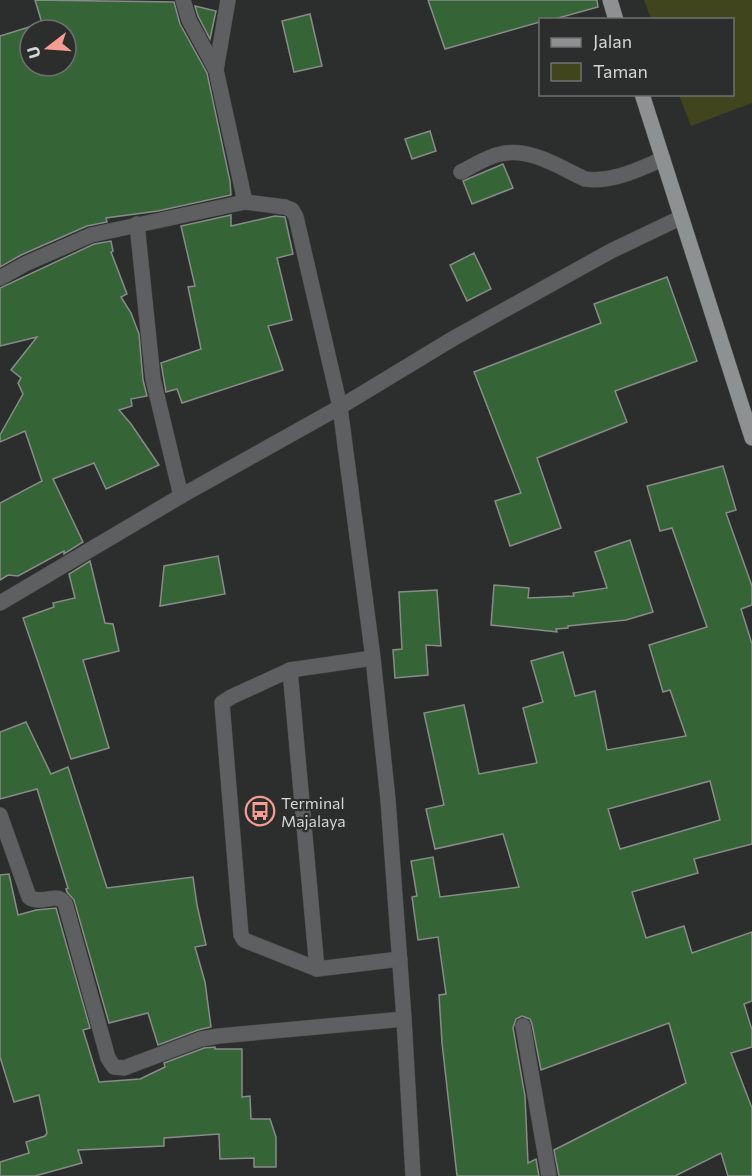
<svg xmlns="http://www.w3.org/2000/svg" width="752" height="1176" font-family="Commissioner,sans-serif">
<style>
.green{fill:#40451d}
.building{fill:#356537;stroke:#898b89;stroke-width:1.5;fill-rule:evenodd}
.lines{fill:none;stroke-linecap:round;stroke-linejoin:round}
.street-casing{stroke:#464948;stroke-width:16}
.primary-casing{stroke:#464948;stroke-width:16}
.street{stroke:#5e5f60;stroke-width:15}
.primary{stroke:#8e9191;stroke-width:15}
.labels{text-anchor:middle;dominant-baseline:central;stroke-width:4.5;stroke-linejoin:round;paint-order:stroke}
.poi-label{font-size:16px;fill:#d4d6d5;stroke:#2b2e2d;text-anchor:start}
</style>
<rect width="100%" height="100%" fill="#2b2e2d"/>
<!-- green -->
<polygon class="green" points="644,0 752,0 752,103 691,126 679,95 732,94 732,20 651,19"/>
<!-- building -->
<g class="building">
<path d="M35,0l139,2 6,22 27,49 23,108 1,14 -73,16 -52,7 1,4 -20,4 -66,29 -21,12v-231l42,-13zM30,30h36v36h-36z"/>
<polygon points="428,0 597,0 598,7 551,20 540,20 540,22 445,49"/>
<polygon points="195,6 216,11 210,39 198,16"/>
<polygon points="310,14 322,66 294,72 282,21"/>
<polygon points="430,131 436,151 412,159 405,139"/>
<polygon points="503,164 513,188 472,204 463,181"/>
<polygon points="231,215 231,226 275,216 285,217 293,254 277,258 292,320 268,326 283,370 182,403 177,389 166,392 161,363 201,349 188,287 195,286 181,226"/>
<polygon points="111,241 113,251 111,252 127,294 121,297 131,313 139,334 143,380 147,396 131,399 132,406 119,410 131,424 159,465 106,489 94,463 53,479 83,542 64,554 64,551 18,576 8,575 0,580 0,503 42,481 25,431 0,442 0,435 23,394 18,383 21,378 11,370 37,337 0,346 0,288 94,244"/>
<polygon points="474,253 491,289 467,301 450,265"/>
<polygon points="667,277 697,361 615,391 627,422 537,458 561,528 510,546 495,501 521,493 474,372 601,323 594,304"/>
<path d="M723,466l13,44 -10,3 26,73v19l-11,4 11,35v200l-58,15 4,14 -66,19 14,46 38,-12 8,27 60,-21v69l-8,3 8,26v17l-21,6 21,55v68h-24l-7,-23 -46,23h-116l-5,-26 132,-67 -17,-60 -128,47 -9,-46 -2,-5 -8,-3 -6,3 -3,9 12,68 3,67 8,-4 3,17h-82l-15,-133 -3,-48 7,-1 -8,-57 -20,3 -6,-43 5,-1 -6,-35 22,-4 7,40 79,-10 -16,-53 -68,15 -9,-40 18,-4 -20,-92 40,-8 15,69 58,-11 -14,-55 20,-6 -12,-41 32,-9 12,44 20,-5 12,59 79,-14 -16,-46 -7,2 -14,-47 58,-18 -35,-99 -12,3 -13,-45zM710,781l10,39 -100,29 -12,-40z"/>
<polygon points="630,540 653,612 626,620 568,626 568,628 556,629 557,632 491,625 494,585 529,588 528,598 574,596 573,593 607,588 595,552"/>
<polygon points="218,556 225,594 160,606 164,566"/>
<polygon points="90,561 105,623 113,624 119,651 83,660 109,748 71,759 23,618 54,607 53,603 75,598 69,574"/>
<polygon points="437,590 441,646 426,645 428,675 395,678 393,650 402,649 399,592"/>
<polygon points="26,722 51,774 68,767 107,888 193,877 197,905 206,945 195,947 205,982 211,1027 198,1030 158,1045 148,1013 109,1023 74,900 67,892 66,889 68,888 37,789 0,799 0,732"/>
<polygon points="9,874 18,915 36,910 56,908 90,1028 83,1030 99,1082 140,1079 165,1067 164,1063 204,1048 215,1047 215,1049 242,1049 242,1097 250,1096 251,1119 270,1119 276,1137 276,1167 254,1167 254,1158 220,1159 219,1134 164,1138 164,1146 78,1150 82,1163 35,1176 0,1176 0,1162 29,1153 26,1142 45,1136 47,1133 39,1095 14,1102 0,1057 0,875"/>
</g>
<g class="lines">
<!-- street casing -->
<g class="street-casing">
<g id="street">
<polyline points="183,0 189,20 216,70"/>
<polyline points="228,0 216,70 245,202"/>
<path d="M461,172c12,-6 25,-15 39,-18 30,-7 59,13 85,25 27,4 54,-10 78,-20"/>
<polyline points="137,224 153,379 181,496"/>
<polyline points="0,278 25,264 91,235 245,202 285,207 292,210 296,217 340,407 373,658 388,800 404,1019 413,1176"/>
<polyline points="0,603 181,496 340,407 454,338 611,251 680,218"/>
<polyline points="373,658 290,670 231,697 222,703 241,935 244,940 317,969 400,959"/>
<polyline points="290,670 317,969"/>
<path d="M0,815l29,82c12,9 27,-6 36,6l43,155 6,9 10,1 77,-29 18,-3 185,-17"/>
<polyline points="523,1026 549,1176"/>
</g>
</g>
<!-- primary casing -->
<g class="primary-casing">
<g id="primary">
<polyline points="610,0 616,20"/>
<polyline points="642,94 752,438"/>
</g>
</g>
<!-- street -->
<use href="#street" class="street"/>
<!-- primary -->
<use href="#primary" class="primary"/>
</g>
<!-- icons -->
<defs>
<g id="bus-ring" transform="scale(1.5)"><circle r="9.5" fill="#2b2e2d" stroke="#f59c93" stroke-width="1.5"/><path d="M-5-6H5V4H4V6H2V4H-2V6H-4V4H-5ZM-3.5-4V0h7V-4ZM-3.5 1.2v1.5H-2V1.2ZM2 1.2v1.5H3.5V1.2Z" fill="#f59c93"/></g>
</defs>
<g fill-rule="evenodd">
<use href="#bus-ring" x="260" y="811"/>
</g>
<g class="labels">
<!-- poi labels -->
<g class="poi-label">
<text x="281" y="802">Terminal<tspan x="281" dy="18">Majalaya</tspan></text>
</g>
</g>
<!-- legend -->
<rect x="539" y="18" width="195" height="78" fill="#2b2e2d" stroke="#6f7170" stroke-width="1.5"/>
<rect x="551" y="38" width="30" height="9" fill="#8e9191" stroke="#6f7170" stroke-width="1.5"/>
<text x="593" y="48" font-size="18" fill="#d4d6d5">Jalan</text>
<rect x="551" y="63" width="30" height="18" fill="#40451d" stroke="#6f7170" stroke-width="1.5"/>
<text x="593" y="78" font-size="18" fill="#d4d6d5">Taman</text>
<!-- north arrow -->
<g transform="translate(48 48) rotate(253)"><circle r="28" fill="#2b2e2d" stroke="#6f7170" stroke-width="1.5"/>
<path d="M0-4.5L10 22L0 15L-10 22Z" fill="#f59c93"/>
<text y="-9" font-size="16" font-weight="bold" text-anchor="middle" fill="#d4d6d5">U</text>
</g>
</svg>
